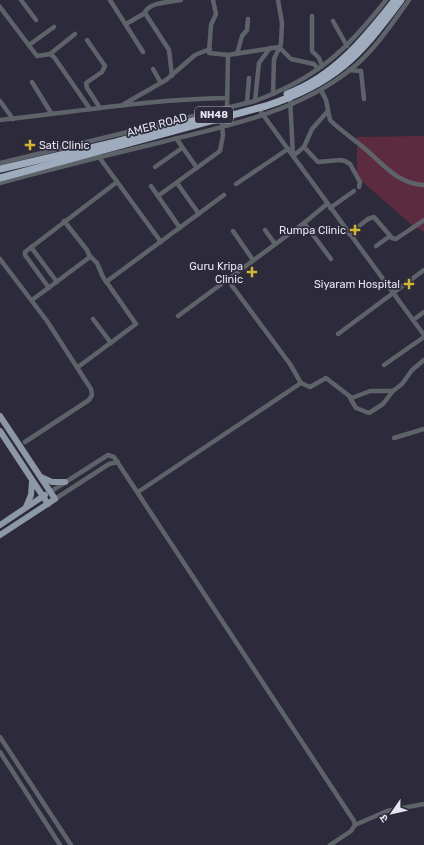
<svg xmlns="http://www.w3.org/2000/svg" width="424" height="845" font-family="Rubik,'Noto Sans Devanagari',sans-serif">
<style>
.green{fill:#5d2b3f}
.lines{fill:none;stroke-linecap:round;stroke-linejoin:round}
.minor{stroke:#5e636a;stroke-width:4.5}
.major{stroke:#8d98a6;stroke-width:6}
.highway{stroke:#9facbe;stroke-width:7}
.poi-dot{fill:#d1b736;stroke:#2d2b3b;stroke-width:1.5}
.labels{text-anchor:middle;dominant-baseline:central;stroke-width:3.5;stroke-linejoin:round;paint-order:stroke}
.shield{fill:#2d2b3b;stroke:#aeacb9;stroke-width:1}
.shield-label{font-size:10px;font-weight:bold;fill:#e5e4ef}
.street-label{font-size:11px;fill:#e5e4ef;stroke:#2d2b3b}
.poi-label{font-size:11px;fill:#e5e4ef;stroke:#2d2b3b;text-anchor:end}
</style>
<rect width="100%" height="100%" fill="#2d2b3b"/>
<!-- green -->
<polygon class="green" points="424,136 424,232 412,225 357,177 357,137"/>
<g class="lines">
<!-- minor -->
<g class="minor">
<polyline points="21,0 36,20"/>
<polyline points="110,0 143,52"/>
<polyline points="213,0 216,14 211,25 209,53 228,55 279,47"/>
<polyline points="0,7 37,56 50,54 54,57 90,109"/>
<path d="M145,12c5,-10 26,-10 36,-12"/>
<polyline points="312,16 312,51 319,58 322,66"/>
<polyline points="333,21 347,46"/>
<polyline points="126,24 145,13 169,50 172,76"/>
<polyline points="87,40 105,66 102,72 86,83 87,88 100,108"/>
<polyline points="29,45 54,27"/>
<polyline points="279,47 291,59 314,64 318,69"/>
<polyline points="50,54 75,34"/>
<polyline points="237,54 242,36 247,30 248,19"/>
<polyline points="153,69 161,83"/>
<polyline points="349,70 361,71 364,99"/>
<polyline points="32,82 51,113"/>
<path d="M321,90l5,10 4,20c10,10 22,18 33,27 19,16 34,37 61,38"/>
<polyline points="273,94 274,59 281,44 282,23 278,0"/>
<polyline points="290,98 293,156 424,335"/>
<polyline points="0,101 13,119"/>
<polyline points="255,101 259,63 270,48"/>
<polyline points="247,102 249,78"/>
<polyline points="124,104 166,80 195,55 210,49"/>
<polyline points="227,108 228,55"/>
<polyline points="261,112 293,156 304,147 312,129 328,111"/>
<path d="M0,120c76,-8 151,-21 227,-22"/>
<polyline points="176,138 197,168"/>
<polyline points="304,147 318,162 340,160 345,161 350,164 360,182 359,187"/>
<polyline points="99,157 161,242"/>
<path d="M0,163l255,-62c62,-23 91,-50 131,-101"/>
<polyline points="155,167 182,148"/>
<path d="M0,183c54,-15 108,-28 162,-41 65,-16 135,-30 188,-72 24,-19 41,-45 59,-70"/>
<polyline points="177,183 199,214"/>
<polyline points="236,184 288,149"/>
<polyline points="151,186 180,228"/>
<polyline points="158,196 220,151 223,135 222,126"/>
<polyline points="330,208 354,191"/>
<polyline points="304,223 331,259"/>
<polyline points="265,230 275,244"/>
<polyline points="233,231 253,260"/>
<polyline points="349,234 368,219 374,217 392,238 396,239 424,220"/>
<polyline points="376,246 390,236"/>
<polyline points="31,247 57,282"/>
<polyline points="0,259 47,321 91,389 92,395 89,400 25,442"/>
<polyline points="106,282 224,195"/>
<polyline points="49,288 25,255 25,252 117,182"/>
<polyline points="32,300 90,257 87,250 64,221"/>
<polyline points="178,316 304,223 327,204"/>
<polyline points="93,319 111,343"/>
<polyline points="413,320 424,312"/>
<polyline points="338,334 424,270"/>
<polyline points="384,365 424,337"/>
<polyline points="78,367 136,324 103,277 97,263 90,256"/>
<polyline points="301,383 310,387 326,378 352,398 370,391 393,391 402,384 412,370 424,360"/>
<polyline points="350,398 356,408 369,413 383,404 393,391"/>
<polyline points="394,438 424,429"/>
<polyline points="50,492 108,455 114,457 354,821 355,825 351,831 330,845"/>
<polyline points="138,492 301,383 290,364 227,279"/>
<polyline points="55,499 109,464 118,462"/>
<polyline points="0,737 71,845"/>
<polyline points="0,752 60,845"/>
<polyline points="355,825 387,811 424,804"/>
</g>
<!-- major -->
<g class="major">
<polyline points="0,416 55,499 0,535"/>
<polyline points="0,431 48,504"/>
<polyline points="41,477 52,482 65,482"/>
<polyline points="26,507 31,495 32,482"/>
<polyline points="0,525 45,495"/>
</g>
<!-- highway -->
<g class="highway">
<path d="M287,94c47,-17 78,-56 108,-94"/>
<polyline points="0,169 116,142 227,112"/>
<path d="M0,178l266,-72c69,-23 93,-49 135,-106"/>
</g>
</g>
<!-- markers -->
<g class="poi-dot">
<path d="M28 139h4v4h4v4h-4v4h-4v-4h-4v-4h4z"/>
<path d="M353 224h4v4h4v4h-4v4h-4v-4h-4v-4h4z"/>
<path d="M250 266h4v4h4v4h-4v4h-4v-4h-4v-4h4z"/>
<path d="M407 278h4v4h4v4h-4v4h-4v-4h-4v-4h4z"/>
</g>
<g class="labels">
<!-- shield labels -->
<rect class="shield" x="195" y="107" width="38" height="16" rx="3"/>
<g class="shield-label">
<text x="214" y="115">NH48</text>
</g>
<!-- street labels -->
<g class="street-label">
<text transform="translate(157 125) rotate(-15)">AMER ROAD</text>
</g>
<!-- poi labels -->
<g class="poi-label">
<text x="39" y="145" text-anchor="start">Sati Clinic</text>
<text x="346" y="230">Rumpa Clinic</text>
<text x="243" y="266">Guru Kripa<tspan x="243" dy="13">Clinic</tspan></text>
<text x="400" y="284">Siyaram Hospital</text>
</g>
</g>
<!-- north arrow -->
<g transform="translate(392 813) rotate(236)" stroke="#2d2b3b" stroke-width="3" paint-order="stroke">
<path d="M0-3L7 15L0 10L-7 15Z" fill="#e5e4ef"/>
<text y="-6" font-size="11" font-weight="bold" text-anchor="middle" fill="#e5e4ef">उ</text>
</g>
</svg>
